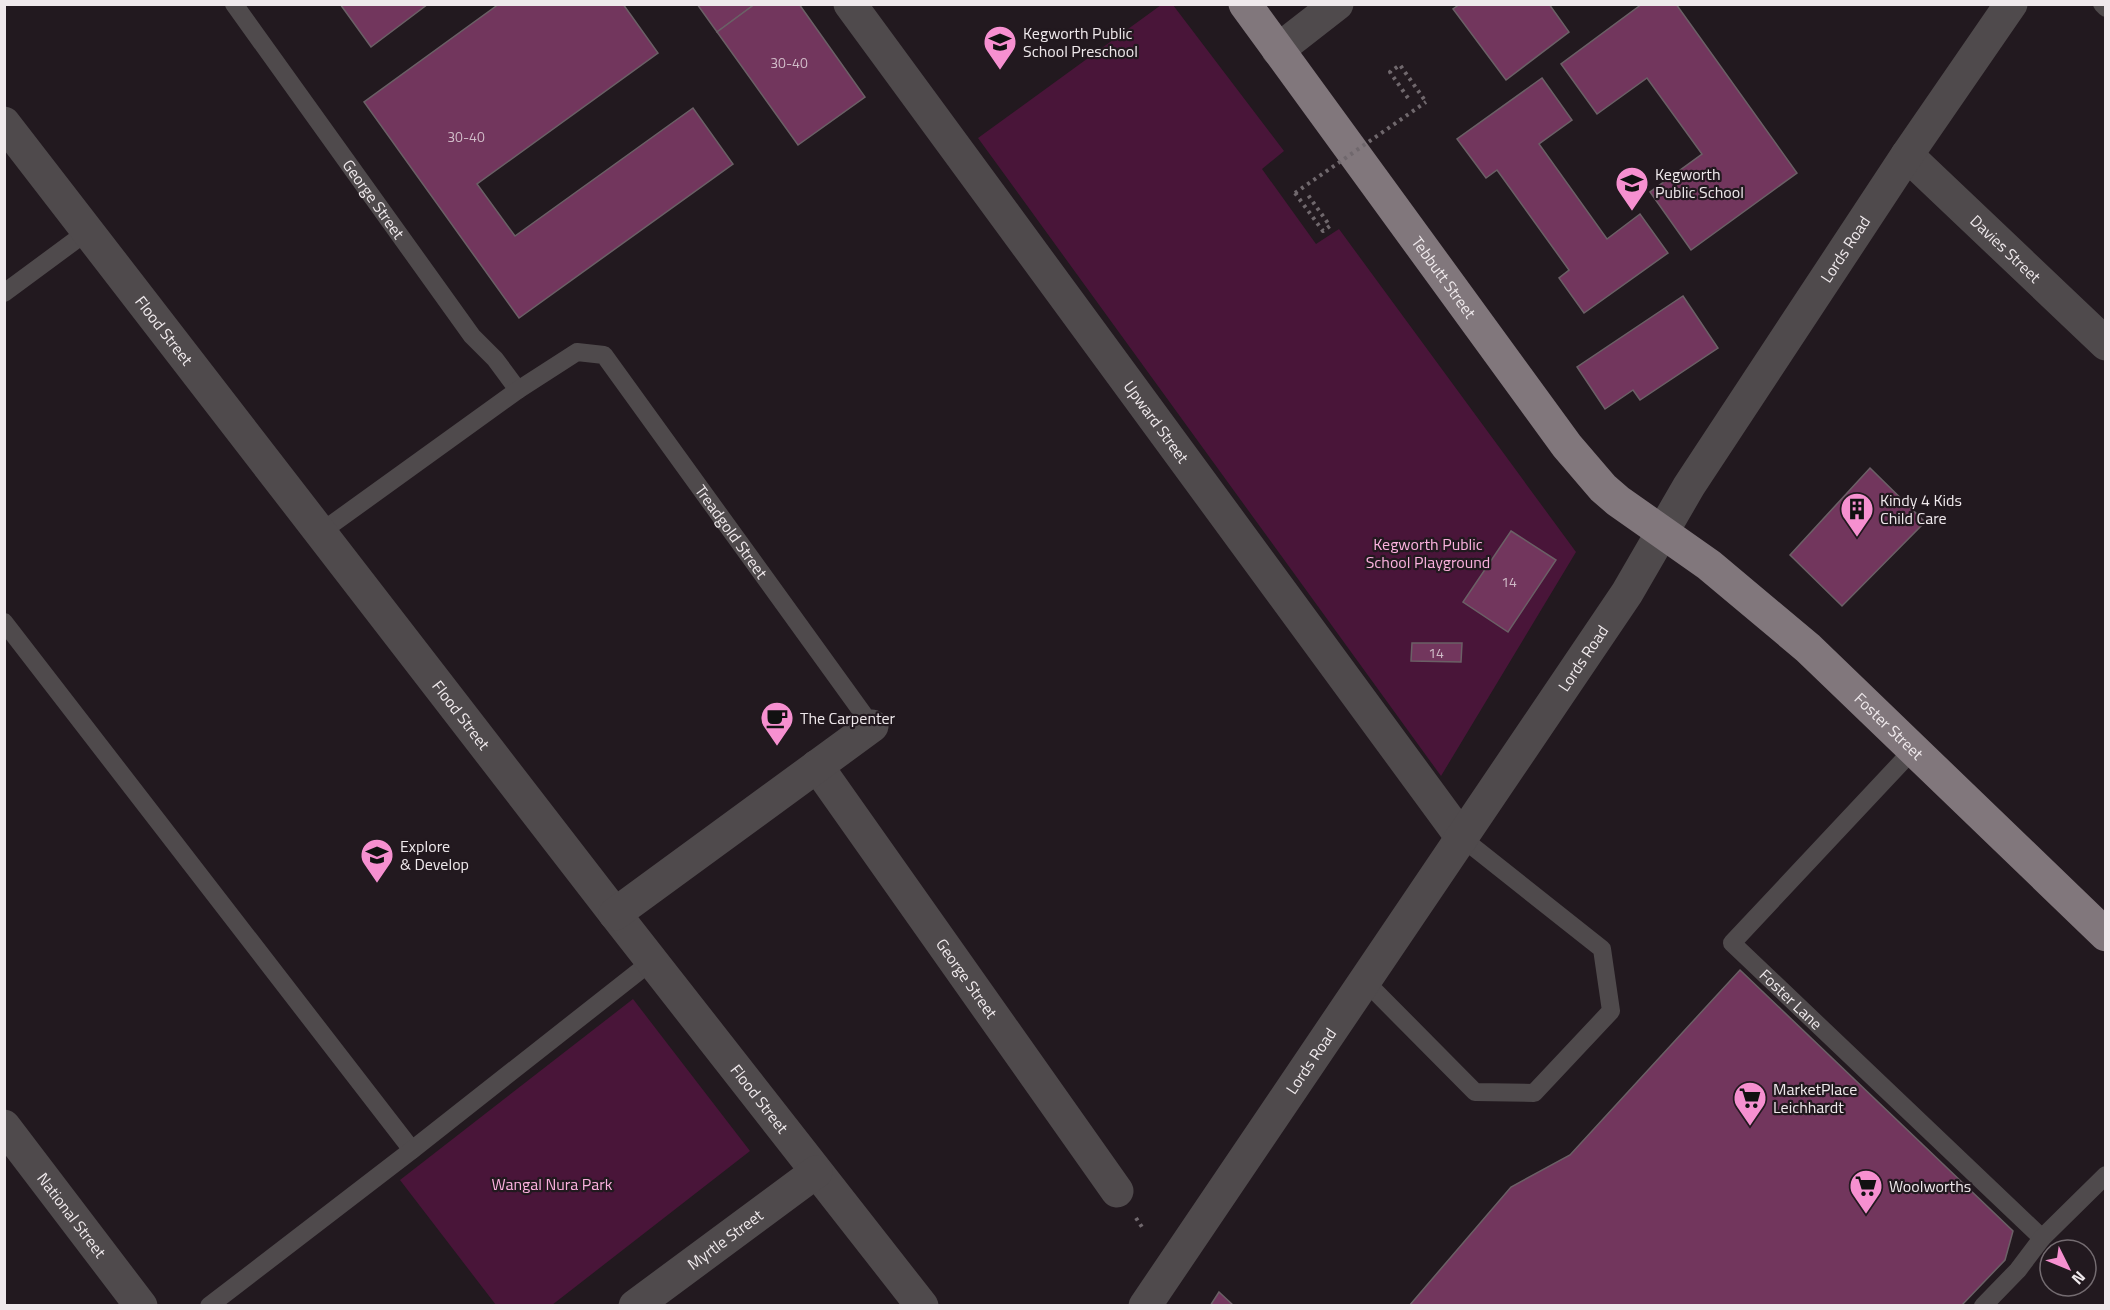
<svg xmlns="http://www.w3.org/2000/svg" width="2110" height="1310" font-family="'Titillium Web',sans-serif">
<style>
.green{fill:#491539}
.building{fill:#72365d;stroke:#6b6066;stroke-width:1.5}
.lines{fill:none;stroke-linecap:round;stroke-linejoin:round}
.path{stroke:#70686d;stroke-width:4;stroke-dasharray:3 4.5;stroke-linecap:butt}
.service{stroke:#4f4a4c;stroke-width:18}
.minor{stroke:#4f4a4c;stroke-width:33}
.primary{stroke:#81777c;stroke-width:33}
.path-bridge{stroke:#70686d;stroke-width:4;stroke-dasharray:3 4.5;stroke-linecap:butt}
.labels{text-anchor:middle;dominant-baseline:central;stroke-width:4.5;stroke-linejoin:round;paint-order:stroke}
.number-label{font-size:14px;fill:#d0bcc8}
.poi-label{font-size:16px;fill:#efe9ec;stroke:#22191f;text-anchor:start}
.street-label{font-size:16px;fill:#efe9ec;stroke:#22191f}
.park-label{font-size:16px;fill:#fbb1de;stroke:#22191f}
</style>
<rect width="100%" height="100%" fill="#22191f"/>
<!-- green -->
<g class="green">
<polygon points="1161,5 1173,5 1284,151 1262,169 1316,244 1339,229 1576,552 1441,776 978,138"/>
<polygon points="633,999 750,1151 552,1305 496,1305 400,1180"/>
</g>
<!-- building -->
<g class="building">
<polygon points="340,4 428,4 371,47"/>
<polygon points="499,4 623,4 658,53 477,184 515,236 693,108 733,164 519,318 364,102"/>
<polygon points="697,4 755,4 717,32"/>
<polygon points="755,4 799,4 865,97 798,145 717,32"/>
<polygon points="1460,4 1549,4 1569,32 1506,80 1453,9"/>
<polygon points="1642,4 1676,4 1797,173 1691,250 1650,192 1702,154 1647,78 1597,114 1561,64"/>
<polygon points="1542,78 1572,120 1539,144 1607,239 1640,214 1668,253 1584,313 1559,278 1569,270 1497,170 1486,178 1457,139"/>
<polygon points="1683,296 1718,348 1640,400 1633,390 1605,409 1577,367"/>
<polygon points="1870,468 1925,522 1842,606 1790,555"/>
<polygon points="1511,531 1556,560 1508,632 1463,602"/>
<polygon points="1412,643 1462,643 1461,662 1411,661"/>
<polygon points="1740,970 2013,1231 2005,1260 1961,1306 1409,1306 1511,1187 1570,1155"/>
<polygon points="1219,1292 1234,1306 1210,1306"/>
</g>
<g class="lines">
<!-- path -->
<g class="path">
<polyline points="1408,98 1390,72 1400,65 1426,102"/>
<polyline points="1295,193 1323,231 1330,226 1308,195"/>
<polyline points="1136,1218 1142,1227"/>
</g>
<!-- service -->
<g class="service">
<path id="s1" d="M234,4l238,332 23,23 23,31"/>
<polyline points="2102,4 2106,8"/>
<polyline points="4,293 88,231"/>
<path id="s2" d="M321,532l197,-142 59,-38 27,3 268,371"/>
<polyline points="4,622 412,1150"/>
<path id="s3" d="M1913,750l-181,193 310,295"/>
<polyline points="1366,982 1475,1092 1534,1093 1611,1011 1602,949 1462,838"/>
<polyline points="209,1306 412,1150 652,961"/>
<polyline points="1983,1306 2018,1270 2042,1238 2106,1175"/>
</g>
<!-- minor -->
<g class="minor">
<path id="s4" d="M850,4l612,834"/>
<polyline points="1278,50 1337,4"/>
<path id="s5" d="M4,123l611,791 307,392"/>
<path id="s6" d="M1907,155l199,189"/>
<path id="s7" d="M817,766l300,425"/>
<polyline points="615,914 872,726"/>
<path id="s8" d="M4,1126l137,180"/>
<path id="s9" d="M635,1306l181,-134"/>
<path id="s10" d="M1145,1306l482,-713 62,-107 218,-331 104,-151"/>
</g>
<!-- primary -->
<path class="primary" id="s11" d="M1245,4l322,442 36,42 15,13 91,64 99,83 298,287"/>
<!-- path-bridge -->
<polyline class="path-bridge" points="1295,193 1426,102"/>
</g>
<!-- icons -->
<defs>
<g id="school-pin" transform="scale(1.725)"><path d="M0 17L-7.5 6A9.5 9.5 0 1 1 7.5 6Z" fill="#f690d0" stroke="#22191f"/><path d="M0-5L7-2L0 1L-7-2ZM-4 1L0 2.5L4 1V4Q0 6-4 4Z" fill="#111"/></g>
<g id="building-pin" transform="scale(1.725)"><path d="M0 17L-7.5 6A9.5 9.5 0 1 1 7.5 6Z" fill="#f690d0" stroke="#22191f"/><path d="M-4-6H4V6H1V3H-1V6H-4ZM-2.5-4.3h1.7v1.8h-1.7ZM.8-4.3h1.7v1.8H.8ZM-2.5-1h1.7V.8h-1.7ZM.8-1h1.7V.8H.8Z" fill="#111"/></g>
<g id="cafe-pin" transform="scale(1.725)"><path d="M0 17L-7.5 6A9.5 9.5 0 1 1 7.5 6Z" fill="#f690d0" stroke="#22191f"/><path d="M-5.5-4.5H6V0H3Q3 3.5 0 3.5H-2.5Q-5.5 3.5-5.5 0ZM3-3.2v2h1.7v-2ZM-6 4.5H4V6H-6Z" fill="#111"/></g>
<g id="supermarket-pin" transform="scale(1.725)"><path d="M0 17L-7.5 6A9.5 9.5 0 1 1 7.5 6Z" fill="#f690d0" stroke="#22191f"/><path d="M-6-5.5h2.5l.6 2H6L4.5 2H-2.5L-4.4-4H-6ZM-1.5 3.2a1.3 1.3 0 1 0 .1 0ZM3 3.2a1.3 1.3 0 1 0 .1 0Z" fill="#111"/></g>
</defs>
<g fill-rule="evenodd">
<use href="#school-pin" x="1000" y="42"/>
<use href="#school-pin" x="1632" y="183"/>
<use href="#building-pin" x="1857" y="509"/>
<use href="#cafe-pin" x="777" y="718"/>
<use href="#school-pin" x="377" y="855"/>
<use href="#supermarket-pin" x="1750" y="1098"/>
<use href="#supermarket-pin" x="1866" y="1186"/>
</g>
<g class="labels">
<!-- number labels -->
<g class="number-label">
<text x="789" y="62">30-40</text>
<text x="466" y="136">30-40</text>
<text x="1509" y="581">14</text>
<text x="1436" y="652">14</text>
</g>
<!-- poi labels -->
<g class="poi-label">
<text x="1023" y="33">Kegworth Public<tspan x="1023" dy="18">School Preschool</tspan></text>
<text x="1655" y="174">Kegworth<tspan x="1655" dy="18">Public School</tspan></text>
<text x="1880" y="500">Kindy 4 Kids<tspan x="1880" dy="18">Child Care</tspan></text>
<text x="800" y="718">The Carpenter</text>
<text x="400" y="846">Explore<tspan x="400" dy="18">&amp; Develop</tspan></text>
<text x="1773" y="1089">MarketPlace<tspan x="1773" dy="18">Leichhardt</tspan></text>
<text x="1889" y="1186">Woolworths</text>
</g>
<!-- street labels -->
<g class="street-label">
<text stroke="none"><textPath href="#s1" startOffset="240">George Street</textPath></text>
<text stroke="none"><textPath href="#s10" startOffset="1268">Lords Road</textPath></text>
<text stroke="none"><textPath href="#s6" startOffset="136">Davies Street</textPath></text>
<text stroke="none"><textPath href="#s11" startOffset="338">Tebbutt Street</textPath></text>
<text stroke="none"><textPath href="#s5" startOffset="262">Flood Street</textPath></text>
<text stroke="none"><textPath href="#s4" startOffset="518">Upward Street</textPath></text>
<text stroke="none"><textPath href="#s2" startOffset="558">Treadgold Street</textPath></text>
<text stroke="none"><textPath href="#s10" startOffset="782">Lords Road</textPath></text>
<text stroke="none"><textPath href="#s5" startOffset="748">Flood Street</textPath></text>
<text stroke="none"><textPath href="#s11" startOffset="975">Foster Street</textPath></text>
<text stroke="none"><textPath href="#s7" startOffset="260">George Street</textPath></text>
<text stroke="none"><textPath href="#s3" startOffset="346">Foster Lane</textPath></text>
<text stroke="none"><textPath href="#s10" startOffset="296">Lords Road</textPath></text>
<text stroke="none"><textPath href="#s5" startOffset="1234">Flood Street</textPath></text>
<text stroke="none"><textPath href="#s8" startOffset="112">National Street</textPath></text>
<text stroke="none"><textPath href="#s9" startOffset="112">Myrtle Street</textPath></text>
</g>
<!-- park labels -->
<g class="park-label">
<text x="1428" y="544">Kegworth Public<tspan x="1428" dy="18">School Playground</tspan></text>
<text x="552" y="1184">Wangal Nura Park</text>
</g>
</g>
<!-- border -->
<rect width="2110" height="1310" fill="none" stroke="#efe9ec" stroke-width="12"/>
<!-- north arrow -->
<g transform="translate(2068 1268) rotate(133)"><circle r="28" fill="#22191f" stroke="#746c71" stroke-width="1.5"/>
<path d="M0-4.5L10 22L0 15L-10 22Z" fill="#f690d0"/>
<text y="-9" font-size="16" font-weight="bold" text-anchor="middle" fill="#efe9ec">N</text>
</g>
</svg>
